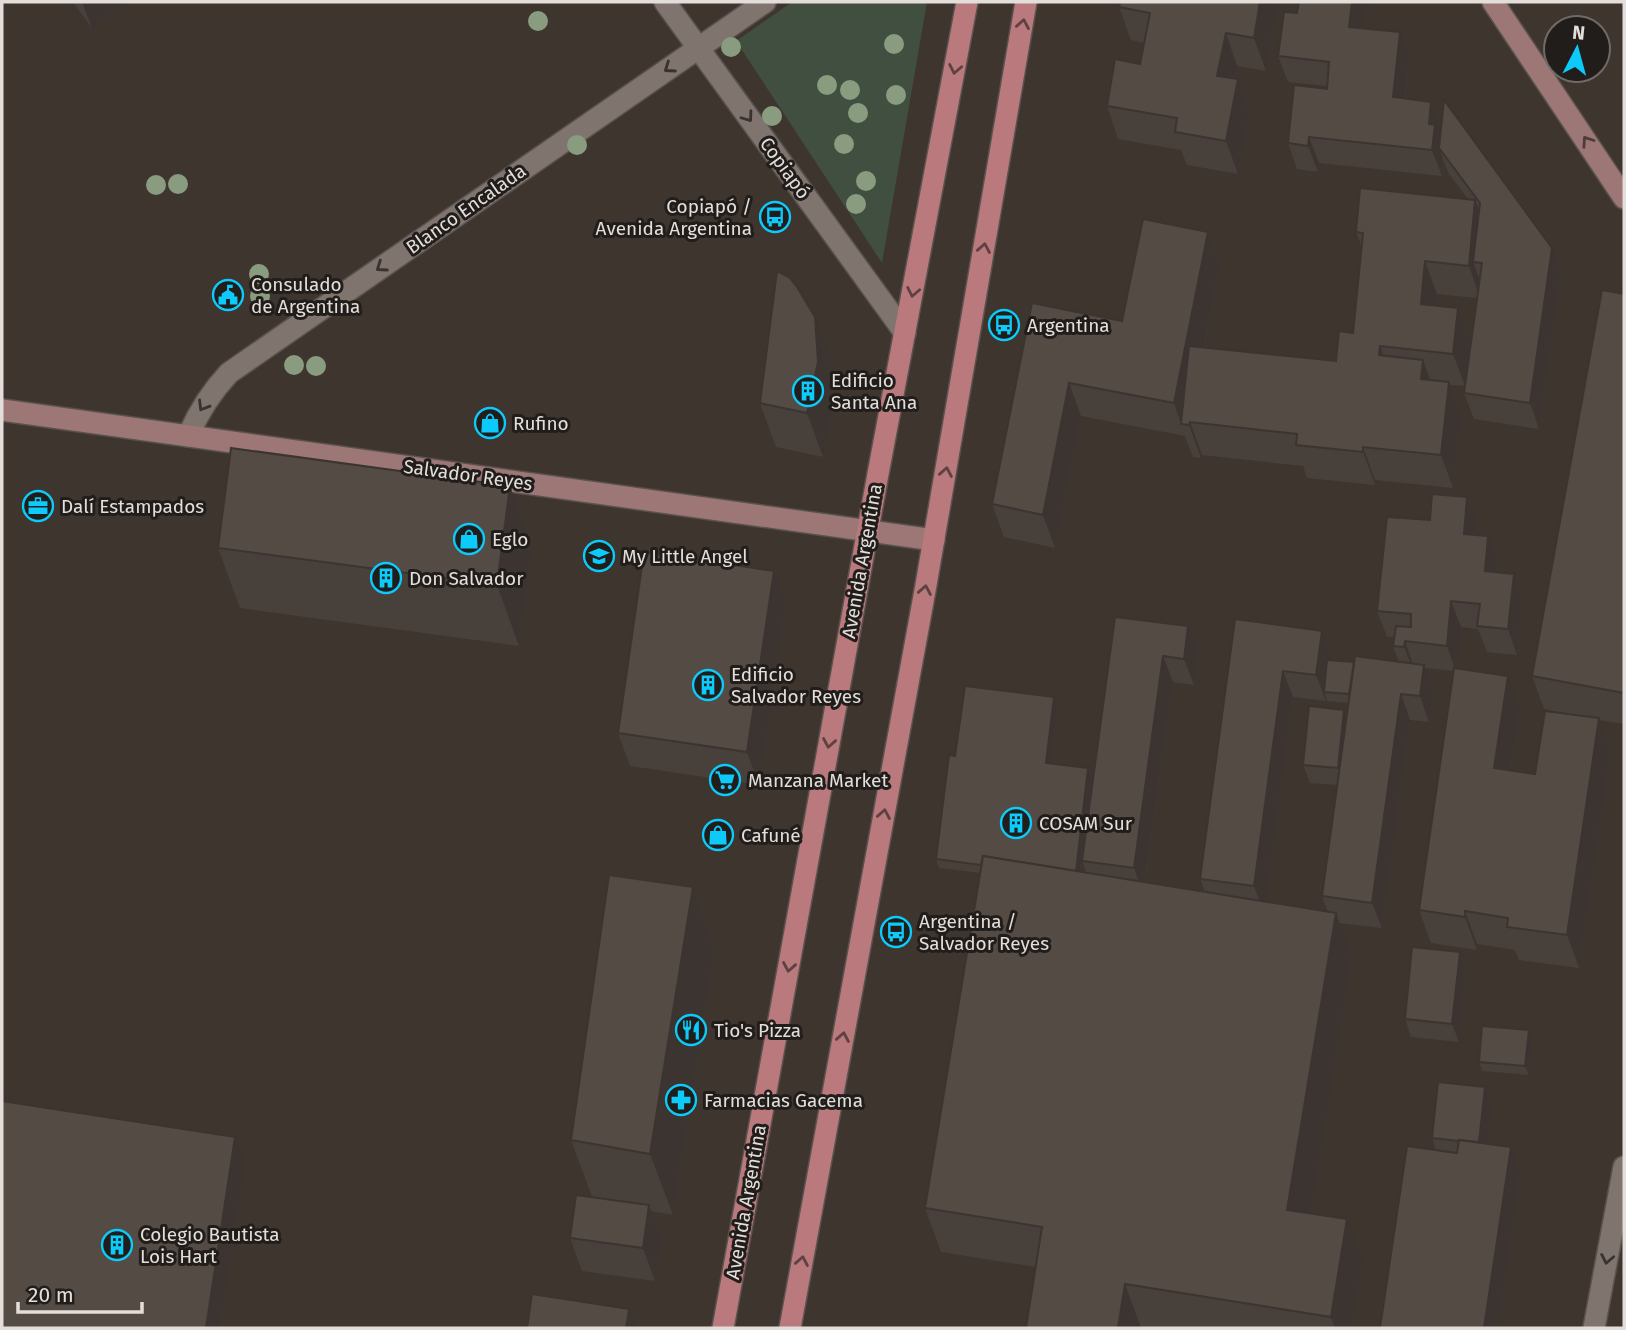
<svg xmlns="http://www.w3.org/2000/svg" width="1626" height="1330" font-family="'Fira Sans',sans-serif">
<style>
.green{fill:#404f3f}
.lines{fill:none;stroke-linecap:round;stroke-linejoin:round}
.street-casing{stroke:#5a524e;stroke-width:24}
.secondary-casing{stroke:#5a524e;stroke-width:24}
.primary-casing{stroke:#5a524e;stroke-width:24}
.street{stroke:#7f746e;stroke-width:21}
.secondary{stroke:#9c7776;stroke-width:21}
.primary{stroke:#b9797d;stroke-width:21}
.tree{fill:#899c7f}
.wall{fill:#48403b;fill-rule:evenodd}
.shaded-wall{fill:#3b3430}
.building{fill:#544b45;stroke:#3b3430;stroke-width:2}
.oneway{stroke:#5e4242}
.oneway2{stroke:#383330}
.oneway3{stroke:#4c3c3b}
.labels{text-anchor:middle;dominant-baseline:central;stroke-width:6;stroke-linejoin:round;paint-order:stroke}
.street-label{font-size:19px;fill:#e4deda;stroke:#211d1b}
.poi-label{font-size:19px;fill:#e4deda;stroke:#211d1b;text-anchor:start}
</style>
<rect width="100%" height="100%" fill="#3e352f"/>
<!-- green -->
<polygon class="green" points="792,2 927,2 882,263 736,41"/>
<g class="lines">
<!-- street casing -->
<g class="street-casing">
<g id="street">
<polyline points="665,2 905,333"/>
<path d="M188,436c11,-25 23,-44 41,-63l536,-371"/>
<polyline points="1594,1328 1624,1167"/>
</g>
</g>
<!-- secondary casing -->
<g class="secondary-casing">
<g id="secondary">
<polyline points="1493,2 1624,198"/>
<polyline points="2,410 934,540"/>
</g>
</g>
<!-- primary casing -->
<g class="primary-casing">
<g id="primary">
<polyline points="723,1328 878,474 967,2"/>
<polyline points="790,1328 926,585 1026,2"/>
</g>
</g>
<!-- street -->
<use href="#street" class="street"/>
<!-- secondary -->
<use href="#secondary" class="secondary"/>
<!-- primary -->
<use href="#primary" class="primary"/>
</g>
<!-- trees -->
<g class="tree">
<circle cx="538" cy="21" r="10"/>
<circle cx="894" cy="44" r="10"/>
<circle cx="731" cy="47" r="10"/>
<circle cx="827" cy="85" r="10"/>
<circle cx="850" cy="90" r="10"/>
<circle cx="896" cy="95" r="10"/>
<circle cx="858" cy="113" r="10"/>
<circle cx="772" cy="116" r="10"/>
<circle cx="844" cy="144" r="10"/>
<circle cx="577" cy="145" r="10"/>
<circle cx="866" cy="181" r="10"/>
<circle cx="178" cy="184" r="10"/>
<circle cx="156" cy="185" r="10"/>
<circle cx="856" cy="204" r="10"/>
<circle cx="259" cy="274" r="10"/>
<circle cx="260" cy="296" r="10"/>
<circle cx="294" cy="365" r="10"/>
<circle cx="316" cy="366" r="10"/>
</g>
<!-- wall -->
<g class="wall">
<polygon points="73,2 129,2 92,28"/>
<polygon points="1120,2 1278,2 1266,71 1237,66 1235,79 1238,79 1250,112 1238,174 1187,165 1181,150 1118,139 1107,106 1140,64 1144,43 1131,40 1119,7"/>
<polygon points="1299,2 1364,2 1361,28 1409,58 1405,98 1431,102 1441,128 1440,140 1552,248 1561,274 1539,429 1474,419 1464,393 1477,298 1437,294 1436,306 1470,341 1465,386 1450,385 1461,415 1453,488 1375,480 1375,485 1307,478 1303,466 1202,455 1201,458 1193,457 1185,436 1081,416 1055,548 1004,537 992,504 1032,303 1122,321 1208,232 1220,265 1204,347 1336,361 1353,333 1362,248 1356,232 1468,199 1449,174 1443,159 1442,176 1319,163 1318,172 1297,169 1288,143 1327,89 1327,86 1288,82 1278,56 1297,13"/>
<path d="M1624,294v430l-25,-4 12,31 -32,217 -60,-8 -4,-10 -38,-6v6l-46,-7 -12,-33 35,-239 -29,-3 9,23 -5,31 -19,-2 -28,208 -43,-5 13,34 -43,256 54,50 -11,65h-326l10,-61 -95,-15 -16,-44 55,-335 -41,-5 -3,-9 19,-103 99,-59 4,9 -8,57 38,5 4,9 -12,94 6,1 -4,-11 33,-244 83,35 -4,33 -21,-3 -28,200 60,10 -5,-13 35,-260 87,12 9,26v3l23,2h45l-6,-16 1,-9h-7l-10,-26 53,-91 37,-23 10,26 -1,12 22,27 -1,10 17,2 9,26 -6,55 -30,-3 -9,-23 -17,-2 -5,42 64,40 -9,61 24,4 33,-60 -24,-5 -12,-33zM1293,697l33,4v-4l1,4 21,2 -2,13 -43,49 7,18 27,2 -15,111 6,16 -63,-10z"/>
<polygon points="831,361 834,406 823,457 776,447 760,403"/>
<polygon points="510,486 532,547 519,646 240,608 218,548"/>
<polygon points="786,604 759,785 630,766 618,733"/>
<polygon points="693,887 715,948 673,1215 651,1211 661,1238 655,1281 582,1271 570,1238 592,1197 571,1140"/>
<polygon points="1460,952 1466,969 1459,1042 1411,1037 1405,1019"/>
<polygon points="1532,1039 1529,1075 1482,1071 1479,1062"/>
<polygon points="1485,1087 1492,1105 1487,1144 1520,1173 1498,1328 1380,1328 1436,1150 1432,1138"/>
</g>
<!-- shaded-wall -->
<g class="shaded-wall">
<polygon points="82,2 129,2 92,28"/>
<polygon points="1260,2 1278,2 1266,71 1254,38"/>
<polygon points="1352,2 1364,2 1359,53 1349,27"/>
<polygon points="1400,32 1409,58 1402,123 1393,97"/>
<polygon points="1226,33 1237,66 1229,109 1217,76"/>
<polygon points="1238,79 1250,112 1238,174 1226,141"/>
<polygon points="1431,102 1441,128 1440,139 1444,151 1439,148 1443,159 1442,176 1432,150 1429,124"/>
<polygon points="1309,137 1319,163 1318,172 1308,146"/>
<polygon points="1475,200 1487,233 1473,262 1482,286 1480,298 1469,266"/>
<polygon points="1208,232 1220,265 1188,425 1181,424 1174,403"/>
<polygon points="1552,248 1561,274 1539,429 1530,403"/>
<polygon points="1425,261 1437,294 1433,337 1421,304"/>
<polygon points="1458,308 1470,341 1465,386 1453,354"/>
<polygon points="815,317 831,361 834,406 823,457 807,413"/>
<polygon points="1380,346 1392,379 1379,355"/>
<polygon points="1423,360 1435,393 1421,379"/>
<polygon points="1449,382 1461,415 1453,488 1441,455"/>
<polygon points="1069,383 1081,416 1055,548 1043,515"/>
<polygon points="1190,422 1202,455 1201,458 1189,425"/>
<polygon points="1363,447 1375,480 1375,485 1363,452"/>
<polygon points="510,486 532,547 519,646 497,585"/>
<polygon points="1467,497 1477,523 1474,560 1464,534"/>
<polygon points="1488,536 1498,562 1494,596 1485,571"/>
<polygon points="774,571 786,604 759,785 747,752"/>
<polygon points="1514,574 1523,600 1517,655 1508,629"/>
<polygon points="1451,601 1461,627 1456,672 1447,646"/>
<polygon points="1188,626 1198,652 1194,685 1184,659"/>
<polygon points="1322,631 1331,657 1327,692 1324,692 1326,697 1326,701 1316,675"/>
<polygon points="1405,641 1414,667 1414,673 1404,647"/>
<polygon points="1163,656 1173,682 1143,894 1134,868"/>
<polygon points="1424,665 1434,691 1429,722 1420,696"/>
<polygon points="1283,671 1293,697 1264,912 1254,886"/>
<polygon points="1508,676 1520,709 1506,801 1494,768"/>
<polygon points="1401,694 1410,720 1382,928 1372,903"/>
<polygon points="1054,697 1058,706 1049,772 1046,763"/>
<polygon points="1344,710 1351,728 1345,786 1338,768"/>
<polygon points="1599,718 1611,751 1579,968 1567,935"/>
<polygon points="1088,768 1092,777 1078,886 1075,876"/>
<polygon points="693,887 715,948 673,1215 650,1154"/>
<polygon points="1465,911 1477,944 1477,950 1465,917"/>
<polygon points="1336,913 1352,957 1303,1254 1287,1210"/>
<polygon points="1460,952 1466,969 1459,1042 1452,1024"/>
<polygon points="1529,1030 1532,1039 1529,1075 1525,1066"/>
<polygon points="1485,1087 1492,1105 1485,1161 1479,1143"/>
<polygon points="235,1137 244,1163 219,1328 206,1328"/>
<polygon points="1511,1147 1520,1173 1498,1328 1484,1328"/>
<polygon points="649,1205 661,1238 655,1281 643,1248"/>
<polygon points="1347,1219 1363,1263 1352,1328 1335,1328 1331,1317"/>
<polygon points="1125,1284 1141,1328 1118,1328"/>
<polygon points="629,1309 636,1328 626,1328"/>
</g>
<!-- building -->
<g class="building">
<polygon points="1120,2 1260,2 1254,38 1226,33 1217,76 1238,79 1226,141 1175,132 1177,118 1107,106 1115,59 1140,64 1150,13 1119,7"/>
<polygon points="1299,2 1352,2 1349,27 1400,32 1393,97 1431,102 1429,124 1435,125 1432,150 1309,137 1308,146 1288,143 1294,85 1327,89 1329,62 1278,56 1284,12 1297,13"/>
<polygon points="1444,100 1552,248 1530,403 1464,393 1482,263 1473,262 1480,203 1439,148"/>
<polygon points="1360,188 1475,200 1469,266 1425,261 1421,304 1458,308 1453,354 1380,346 1379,355 1423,360 1421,379 1449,382 1441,455 1363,447 1363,452 1296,445 1297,434 1190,422 1189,425 1181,424 1189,346 1336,361 1339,331 1353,333 1363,233 1356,232"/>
<polygon points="1143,219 1208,232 1174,403 1069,383 1043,515 992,504 1032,303 1122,321"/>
<polygon points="777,271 789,277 797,287 815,317 818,362 807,413 760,403"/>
<polygon points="1602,290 1624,294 1624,693 1532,676"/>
<polygon points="231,448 510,486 497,585 218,548"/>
<polygon points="1432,494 1467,497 1464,534 1488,536 1485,571 1514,574 1508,629 1477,626 1480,604 1451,601 1447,646 1405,641 1404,647 1393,646 1396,626 1411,627 1411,614 1377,611 1387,517 1430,520"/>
<polygon points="644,552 774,571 747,752 618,733"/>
<polygon points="1115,617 1188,626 1184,659 1163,656 1134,868 1082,861"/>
<polygon points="1235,619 1322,631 1316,675 1283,671 1254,886 1200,879"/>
<polygon points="1355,656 1424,665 1420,696 1401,694 1372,903 1322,896"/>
<polygon points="1327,660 1354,662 1349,694 1324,692"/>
<polygon points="1454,668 1508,676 1494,768 1535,774 1545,711 1599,718 1567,935 1507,927 1508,918 1465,911 1465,917 1419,910"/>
<polygon points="965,686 1054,697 1046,763 1088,768 1076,871 983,856 981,865 936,859 949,755 955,756"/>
<polygon points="1309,706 1344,710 1338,768 1303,765"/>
<polygon points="983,856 1336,913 1287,1210 1347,1219 1331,1317 1125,1284 1118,1328 1026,1328 1042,1227 925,1208"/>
<polygon points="609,875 693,887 650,1154 571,1140"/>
<polygon points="1412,947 1460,952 1452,1024 1405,1019"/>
<polygon points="1482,1026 1529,1030 1525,1066 1479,1062"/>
<polygon points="1438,1082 1485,1087 1479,1142 1459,1140 1459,1141 1432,1138"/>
<polygon points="2,1101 235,1137 206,1328 2,1328"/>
<polygon points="1459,1140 1511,1147 1484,1328 1380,1328 1407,1146 1457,1153"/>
<polygon points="576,1195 649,1205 643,1248 570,1238"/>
<polygon points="532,1294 629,1309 626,1328 527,1328"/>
</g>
<!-- one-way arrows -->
<defs><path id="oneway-chevron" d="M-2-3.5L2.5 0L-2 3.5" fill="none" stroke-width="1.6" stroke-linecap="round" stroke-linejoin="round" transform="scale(1.75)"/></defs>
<g class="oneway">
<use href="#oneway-chevron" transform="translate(1023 24) rotate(-80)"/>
<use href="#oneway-chevron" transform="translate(955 69) rotate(101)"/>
<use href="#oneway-chevron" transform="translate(984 248) rotate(-80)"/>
<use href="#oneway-chevron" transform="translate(913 292) rotate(101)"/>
<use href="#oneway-chevron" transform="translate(946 472) rotate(-80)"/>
<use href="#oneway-chevron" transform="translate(925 590) rotate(-80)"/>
<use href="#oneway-chevron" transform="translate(829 743) rotate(100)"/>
<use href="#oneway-chevron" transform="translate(884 814) rotate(-80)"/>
<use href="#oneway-chevron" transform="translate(789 967) rotate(100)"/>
<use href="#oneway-chevron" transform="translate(843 1037) rotate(-80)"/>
<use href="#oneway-chevron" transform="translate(802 1261) rotate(-80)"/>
</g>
<g class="oneway2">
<use href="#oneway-chevron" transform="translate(669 68) rotate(145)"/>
<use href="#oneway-chevron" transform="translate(748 117) rotate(54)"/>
<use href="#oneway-chevron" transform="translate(381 267) rotate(145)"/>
<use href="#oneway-chevron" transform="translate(203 406) rotate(121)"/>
<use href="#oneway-chevron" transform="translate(1607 1259) rotate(101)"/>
</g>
<use class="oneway3" href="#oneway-chevron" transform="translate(1587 141) rotate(-124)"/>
<!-- icons -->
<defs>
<g id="bus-ring" transform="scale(1.575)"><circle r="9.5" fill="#211d1b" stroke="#0ccafa" stroke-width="1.5"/><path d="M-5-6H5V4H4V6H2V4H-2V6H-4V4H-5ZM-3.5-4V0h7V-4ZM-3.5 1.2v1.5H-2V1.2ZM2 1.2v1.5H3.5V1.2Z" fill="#0ccafa"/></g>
<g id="civic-ring" transform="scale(1.575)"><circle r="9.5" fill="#211d1b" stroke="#0ccafa" stroke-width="1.5"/><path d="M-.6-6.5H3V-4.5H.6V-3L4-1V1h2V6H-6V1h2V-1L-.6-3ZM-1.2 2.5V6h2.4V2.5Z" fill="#0ccafa"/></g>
<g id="building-ring" transform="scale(1.575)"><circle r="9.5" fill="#211d1b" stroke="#0ccafa" stroke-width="1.5"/><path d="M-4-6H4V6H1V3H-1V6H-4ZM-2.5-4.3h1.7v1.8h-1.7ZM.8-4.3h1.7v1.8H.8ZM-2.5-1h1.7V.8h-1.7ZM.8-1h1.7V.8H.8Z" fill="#0ccafa"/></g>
<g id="shop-ring" transform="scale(1.575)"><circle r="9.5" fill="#211d1b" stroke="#0ccafa" stroke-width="1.5"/><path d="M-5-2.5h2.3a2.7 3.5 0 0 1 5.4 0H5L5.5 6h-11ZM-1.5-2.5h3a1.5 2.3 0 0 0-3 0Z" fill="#0ccafa"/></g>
<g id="office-ring" transform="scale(1.575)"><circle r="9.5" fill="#211d1b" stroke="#0ccafa" stroke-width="1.5"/><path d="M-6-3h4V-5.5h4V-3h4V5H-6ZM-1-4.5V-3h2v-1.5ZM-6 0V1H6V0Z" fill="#0ccafa"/></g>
<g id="school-ring" transform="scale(1.575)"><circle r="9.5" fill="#211d1b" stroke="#0ccafa" stroke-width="1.5"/><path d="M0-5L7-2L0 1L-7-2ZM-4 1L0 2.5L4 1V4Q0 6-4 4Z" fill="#0ccafa"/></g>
<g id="supermarket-ring" transform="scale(1.575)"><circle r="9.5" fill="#211d1b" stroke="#0ccafa" stroke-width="1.5"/><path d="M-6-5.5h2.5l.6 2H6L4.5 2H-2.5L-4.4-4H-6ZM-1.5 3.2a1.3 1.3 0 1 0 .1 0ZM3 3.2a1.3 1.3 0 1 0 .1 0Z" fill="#0ccafa"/></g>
<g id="restaurant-ring" transform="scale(1.575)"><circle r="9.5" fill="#211d1b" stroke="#0ccafa" stroke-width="1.5"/><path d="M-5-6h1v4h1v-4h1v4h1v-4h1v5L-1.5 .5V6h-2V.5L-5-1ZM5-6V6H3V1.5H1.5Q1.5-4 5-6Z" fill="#0ccafa"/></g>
<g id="pharmacy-ring" transform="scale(1.575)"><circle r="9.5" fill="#211d1b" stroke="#0ccafa" stroke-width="1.5"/><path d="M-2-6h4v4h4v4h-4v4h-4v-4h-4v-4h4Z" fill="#0ccafa"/></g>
</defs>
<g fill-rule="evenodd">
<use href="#bus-ring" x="775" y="217"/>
<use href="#civic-ring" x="228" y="295"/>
<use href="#bus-ring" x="1004" y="325"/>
<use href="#building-ring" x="808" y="391"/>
<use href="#shop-ring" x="490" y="423"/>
<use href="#office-ring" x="38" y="506"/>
<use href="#shop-ring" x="469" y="539"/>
<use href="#school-ring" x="599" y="556"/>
<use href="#building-ring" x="386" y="578"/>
<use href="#building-ring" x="708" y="685"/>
<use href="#supermarket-ring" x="725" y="780"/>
<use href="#building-ring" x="1016" y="823"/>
<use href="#shop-ring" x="718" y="835"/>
<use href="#bus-ring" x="896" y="932"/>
<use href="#restaurant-ring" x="691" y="1030"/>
<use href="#pharmacy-ring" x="681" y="1100"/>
<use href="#building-ring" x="117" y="1245"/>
</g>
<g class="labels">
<!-- street labels -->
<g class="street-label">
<text transform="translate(785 168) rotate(54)">Copiapó</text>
<text transform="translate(466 209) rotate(-35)">Blanco Encalada</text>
<text transform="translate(468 475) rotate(8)">Salvador Reyes</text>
<text transform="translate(862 561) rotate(-80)">Avenida Argentina</text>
<text transform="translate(746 1202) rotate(-80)">Avenida Argentina</text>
</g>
<!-- poi labels -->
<g class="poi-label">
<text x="752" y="206" text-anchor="end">Copiapó /<tspan x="752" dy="22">Avenida Argentina</tspan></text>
<text x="251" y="284">Consulado<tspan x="251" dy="22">de Argentina</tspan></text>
<text x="1027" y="325">Argentina</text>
<text x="831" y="380">Edificio<tspan x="831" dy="22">Santa Ana</tspan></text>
<text x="513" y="423">Rufino</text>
<text x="61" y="506">Dalí Estampados</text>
<text x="492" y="539">Eglo</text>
<text x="622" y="556">My Little Angel</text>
<text x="409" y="578">Don Salvador</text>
<text x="731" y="674">Edificio<tspan x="731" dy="22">Salvador Reyes</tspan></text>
<text x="748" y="780">Manzana Market</text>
<text x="1039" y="823">COSAM Sur</text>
<text x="741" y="835">Cafuné</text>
<text x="919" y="921">Argentina /<tspan x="919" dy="22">Salvador Reyes</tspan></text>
<text x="714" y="1030">Tio's Pizza</text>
<text x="704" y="1100">Farmacias Gacema</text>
<text x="140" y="1234">Colegio Bautista<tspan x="140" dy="22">Lois Hart</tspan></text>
</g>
</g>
<!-- border -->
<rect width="1626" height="1330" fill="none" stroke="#e4deda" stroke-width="7"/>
<!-- north arrow -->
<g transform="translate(1577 49) rotate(6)"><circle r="33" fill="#211d1b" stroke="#6f6a67" stroke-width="2"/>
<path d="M0-5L12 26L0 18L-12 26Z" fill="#0ccafa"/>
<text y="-10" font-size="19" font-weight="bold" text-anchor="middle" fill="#e4deda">N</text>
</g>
<!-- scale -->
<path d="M18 1302v10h124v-10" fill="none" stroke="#e4deda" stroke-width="3.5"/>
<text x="28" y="1302" font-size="21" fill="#e4deda" stroke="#211d1b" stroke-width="5" paint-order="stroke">20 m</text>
</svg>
